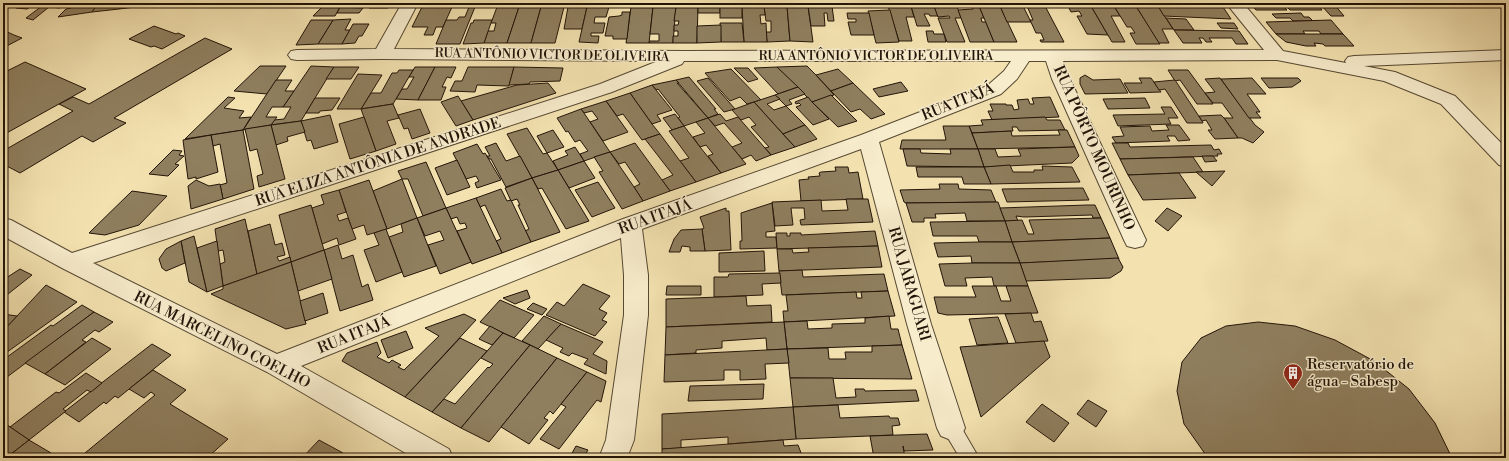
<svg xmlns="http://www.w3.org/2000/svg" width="1509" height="461" font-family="'Libre Bodoni',serif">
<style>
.building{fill:#8f7f5f;stroke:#221408}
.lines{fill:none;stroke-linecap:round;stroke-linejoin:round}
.lane-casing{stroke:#564832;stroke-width:2}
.street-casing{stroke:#564832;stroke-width:2}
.lane{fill:#f7eccc;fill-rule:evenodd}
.street{fill:#f7eccc;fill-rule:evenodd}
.labels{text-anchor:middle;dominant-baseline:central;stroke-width:3;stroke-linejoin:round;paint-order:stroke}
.far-street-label{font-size:13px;fill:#221408;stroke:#f7eccc}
.street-label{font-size:15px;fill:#221408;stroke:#f7eccc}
.poi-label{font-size:15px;fill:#221408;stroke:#f7eccc;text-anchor:start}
</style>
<rect width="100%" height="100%" fill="#f3e2b0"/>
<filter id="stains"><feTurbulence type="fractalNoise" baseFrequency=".005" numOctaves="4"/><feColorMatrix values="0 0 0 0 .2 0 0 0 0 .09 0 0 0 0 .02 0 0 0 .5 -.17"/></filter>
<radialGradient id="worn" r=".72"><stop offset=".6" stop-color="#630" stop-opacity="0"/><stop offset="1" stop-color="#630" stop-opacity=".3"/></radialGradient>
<!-- building -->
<g class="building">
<polygon points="3,3 16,3 3,11"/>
<polygon points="24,3 37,3 27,9 16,8"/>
<polygon points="46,3 65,3 60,8 49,7 33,20 26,18"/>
<polygon points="76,3 99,3 92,12 58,17 66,9 71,8"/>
<polygon points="105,3 123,3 119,9 92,12 97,5"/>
<polygon points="123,3 144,3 143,6 119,9"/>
<polygon points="144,3 162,3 143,6"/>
<polygon points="326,3 343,3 340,7 322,7"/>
<polygon points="349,3 391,3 388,8 369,8 372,3"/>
<polygon points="454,3 476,3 475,7 452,7"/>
<polygon points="476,3 498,3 497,7 475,7"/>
<polygon points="520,3 542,3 541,7 519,7"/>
<polygon points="542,3 565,3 564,7 541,7"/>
<polygon points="565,3 588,3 587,7 564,7"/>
<polygon points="610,3 624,3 624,7 609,7"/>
<polygon points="631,3 648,3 647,7 631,7"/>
<rect x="661" y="3" width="15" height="4"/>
<rect x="676" y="3" width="22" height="4"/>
<rect x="698" y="3" width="22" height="4"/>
<rect x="720" y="3" width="22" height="4"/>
<polygon points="764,3 786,3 787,6 764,6"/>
<polygon points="786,3 799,3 799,6 787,6"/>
<polygon points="808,3 831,3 832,6 808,6"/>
<polygon points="866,3 883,3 884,6 867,6"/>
<polygon points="888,3 910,3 911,6 888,6"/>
<polygon points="917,3 933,3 934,6 918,6"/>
<polygon points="941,3 955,3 957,6 943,6"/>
<polygon points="955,3 978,3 979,6 957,6"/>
<polygon points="978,3 999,3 1000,6 979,6"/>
<polygon points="999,3 1022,3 1023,6 1000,6"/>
<polygon points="1022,3 1044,3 1045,6 1023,6"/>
<polygon points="1044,3 1067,3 1068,6 1045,6"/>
<polygon points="1076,3 1089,3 1091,6 1078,6"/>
<polygon points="1089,3 1112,3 1114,6 1091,6"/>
<polygon points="1112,3 1133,3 1136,6 1114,6"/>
<polygon points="1133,3 1156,3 1158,6 1136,6"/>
<polygon points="1156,3 1220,3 1221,5 1210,5 1212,7 1158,6"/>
<polygon points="1250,3 1317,3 1322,10 1290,10 1285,5 1282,5 1287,10 1256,10"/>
<polygon points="1319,3 1345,3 1346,4 1333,3 1344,16 1331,16"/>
<polygon points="764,6 787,6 790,41 767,42 766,32 771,32 771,21 766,21"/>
<polygon points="764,6 765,15 760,15 761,24 766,23 767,42 744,42 742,7"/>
<polygon points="787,6 808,6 813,42 790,41"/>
<polygon points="808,6 832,6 834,21 828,21 827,13 824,13 825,26 811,26"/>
<polygon points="888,6 911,6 914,17 906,17 912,41 899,41"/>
<polygon points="911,6 934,6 938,16 930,16 929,14 924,14 930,26 917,26"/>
<polygon points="934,6 957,6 961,18 955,18 965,42 947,42 938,18 950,18 949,16 938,17"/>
<polygon points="972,6 979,6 984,18 981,18 982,22 986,22 994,42 970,42 958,10 973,9"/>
<polygon points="979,6 1000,6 1017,42 994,42"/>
<polygon points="1000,6 1023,6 1031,22 1007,22"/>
<polygon points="1027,6 1045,6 1064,42 1041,42 1040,40 1044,40 1041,33 1036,33 1030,20 1033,20"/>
<polygon points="1068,6 1091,6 1108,35 1087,34 1077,16 1082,16 1079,11 1071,12"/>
<polygon points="1091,6 1114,6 1120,16 1111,16 1125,42 1112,42"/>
<polygon points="1114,6 1136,6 1160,44 1136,44 1130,33 1135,33 1131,27 1127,27"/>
<polygon points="1136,6 1158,6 1173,29 1162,29 1169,43 1159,43"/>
<polygon points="1158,6 1223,7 1231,19 1164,16"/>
<polygon points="322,7 340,7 335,16 313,16"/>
<polygon points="340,7 363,8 359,13 337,13"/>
<polygon points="422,7 452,7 443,27 436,27 433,35 424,35 428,27 412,27"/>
<polygon points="469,7 475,7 460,44 436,44 446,20 457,20 459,17 465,17"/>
<polygon points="497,7 519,7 507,43 484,43 488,31 494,31 496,23 491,23"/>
<polygon points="519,7 541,7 531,43 507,43"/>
<polygon points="541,7 564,7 555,43 531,43"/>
<polygon points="568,7 587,7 582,29 564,29"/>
<polygon points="587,7 609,7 606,17 595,17 594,23 605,23 603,33 591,33 591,36 599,36 598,43 579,42"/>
<polygon points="631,7 653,7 649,43 626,43"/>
<polygon points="653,7 676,7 673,43 649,43 650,41 659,41 659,34 650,34"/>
<polygon points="676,7 698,7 697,43 673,43 673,36 678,36 678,31 674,31 674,25 678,25 679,21 674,21"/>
<rect x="698" y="7" width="22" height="6"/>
<rect x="720" y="7" width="22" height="11"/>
<polygon points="890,10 899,42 876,43 868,11"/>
<polygon points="622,12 630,12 627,39 613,39 613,36 605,36 609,17 619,16 622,15"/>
<polygon points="847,13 869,13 874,35 851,35 848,22 856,22 856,19 848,19"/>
<polygon points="1301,13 1304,17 1309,17 1313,21 1293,21 1290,18 1276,18 1272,14"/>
<polygon points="1166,18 1186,19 1194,30 1174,30"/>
<polygon points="351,19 345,30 350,30 342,44 318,44 333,20"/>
<polygon points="311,20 333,20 318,44 296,45"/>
<polygon points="474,20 492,20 484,43 463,44 471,23 473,23"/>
<polygon points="1331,20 1343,34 1321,34 1319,31 1303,31 1305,34 1276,34 1266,22"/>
<polygon points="720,23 742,23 744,42 721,42"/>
<polygon points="1217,23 1234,23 1238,29 1221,28"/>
<polygon points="353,24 369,24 362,36 359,36 355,43 342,44"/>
<polygon points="721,25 721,42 697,43 697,26"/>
<polygon points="154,26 176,34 178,33 185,36 162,49 154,46 151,47 129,39"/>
<polygon points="3,30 14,35 22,38 3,48"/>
<polygon points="1174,30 1239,31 1248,44 1236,44 1232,38 1209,38 1212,42 1206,42 1203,38 1199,38 1202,43 1183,43"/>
<polygon points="926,31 933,31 934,34 944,34 946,42 928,42"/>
<polygon points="1276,34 1343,34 1354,46 1325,46 1323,44 1314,43 1316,46 1306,46 1286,42"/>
<polygon points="205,38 232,49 114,118 126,123 93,142 82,136 20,173 3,164 3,151 73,111 59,104 73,97 89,104"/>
<polygon points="25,62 86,89 3,135 3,73"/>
<polygon points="260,66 286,66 267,94 234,91"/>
<polygon points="311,66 334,67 301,121 271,125 274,120 284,119 291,107 283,107"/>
<polygon points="807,66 816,75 834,95 812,102 777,67"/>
<polygon points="334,67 359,67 351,79 326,79"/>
<polygon points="415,67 435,67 418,100 396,99 402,89 407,89 414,77 409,77"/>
<polygon points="435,67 456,67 451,78 447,77 442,87 446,87 441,100 418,100"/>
<polygon points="468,67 514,67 509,86 477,85 475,92 450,91 455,81 462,81"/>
<polygon points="514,67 563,68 560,81 530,82 529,84 509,85"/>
<polygon points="777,67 798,87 778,94 754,68"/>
<polygon points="734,68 748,68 758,79 748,82"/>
<polygon points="731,69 761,100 747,104 740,97 730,101 705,73"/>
<polygon points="838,69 853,83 831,91 816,75"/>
<polygon points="399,70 413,70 393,104 361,109 371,93 381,93 392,73 397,73"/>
<polygon points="1168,70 1188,70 1213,104 1197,104 1180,80 1175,81"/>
<polygon points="358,74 382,75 361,109 337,109"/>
<polygon points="1085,75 1093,80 1120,79 1128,93 1085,94 1080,84 1080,78"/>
<polygon points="689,77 716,109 714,109 718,114 708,118 676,80"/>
<polygon points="708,78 735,109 724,112 697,81"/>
<polygon points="1139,78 1151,78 1161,92 1130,93 1124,83 1142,83"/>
<polygon points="1220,78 1255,125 1264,132 1253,143 1242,138 1238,138 1224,118 1233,118 1222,103 1213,103 1205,93 1215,92 1205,79"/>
<polygon points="1252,78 1266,94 1247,94 1260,112 1256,112 1261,118 1249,118 1221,79"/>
<polygon points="1261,78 1298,78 1301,81 1292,87 1269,88"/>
<polygon points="276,80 292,80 285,91 294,91 283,107 272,107 266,117 277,117 271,125 243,130"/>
<polygon points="676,80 679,83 677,83 708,118 684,126 678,118 680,117 658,89 656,90 652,85"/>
<polygon points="1175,80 1202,121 1203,123 1187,123 1165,89 1159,90 1154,82"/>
<polygon points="901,82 908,91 879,97 873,89"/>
<polygon points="548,83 556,93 473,120 461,101 517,85"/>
<polygon points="853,83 885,114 871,119 860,109 851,112 831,91"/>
<polygon points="652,85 672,110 657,115 661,121 652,124 630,93"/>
<polygon points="798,87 805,94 789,100 792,104 786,106 775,95"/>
<polygon points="630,93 652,124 660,134 642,140 623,114 617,116 606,101"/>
<polygon points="775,95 780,99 767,104 774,110 786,106 805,125 783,134 754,102"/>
<polygon points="831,95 857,121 838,127 812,102"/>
<polygon points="458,96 473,120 456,126 441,102"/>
<polygon points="228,97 235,98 224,108 244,111 239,118 251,117 243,130 185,139"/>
<polygon points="808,97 812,102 829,119 813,125 796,107 801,105 799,103 796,104 795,102"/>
<polygon points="1050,97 1059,117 992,120 988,111 993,111 990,104 1006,104 1006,105 1012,105 1014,110 1019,109 1017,100 1028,99 1030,104 1034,104 1032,98"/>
<polygon points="315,98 340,98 332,110 320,111 319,113 306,113"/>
<polygon points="1145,98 1150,108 1108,109 1103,99"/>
<polygon points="606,101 628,132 603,141 590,122 598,119 592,111 584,113 581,109"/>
<polygon points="754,102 783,134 795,147 771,155 765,148 769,147 751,127 756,125 749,117 741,120 732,110"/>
<polygon points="393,104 399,118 387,121 396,144 376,151 361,109"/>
<polygon points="1161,107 1171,107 1178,118 1168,118 1171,124 1118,126 1113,115 1165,114"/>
<polygon points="420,109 430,133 412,139 408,128 404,129 398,115"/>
<polygon points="581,109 584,113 610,152 584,161 580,154 588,151 580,140 575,142 568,131 566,132 557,118"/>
<polygon points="675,114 684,126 672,130 663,118"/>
<polygon points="720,114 726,121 738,117 771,155 756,161 751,155 742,159 732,147 742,143 724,123 715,126 708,118"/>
<polygon points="330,115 338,142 314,149 311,140 307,141 301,121"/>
<polygon points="1221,115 1224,118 1238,138 1215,139 1208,130 1212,130 1206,120 1202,121 1199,116"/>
<polygon points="364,117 376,151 350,159 339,124"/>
<polygon points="1045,117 1047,120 1060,120 1065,130 1019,131 1017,127 1012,127 1013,131 972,133 969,126 983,125 981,120"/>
<polygon points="708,118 732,147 746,164 721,173 708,156 713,154 706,145 700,147 693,137 705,133 696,122"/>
<polygon points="301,121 305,132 287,137 288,141 276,145 271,125"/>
<polygon points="271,125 285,179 259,187 257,176 263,174 257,149 250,151 245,129"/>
<polygon points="805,125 817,139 795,147 783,134"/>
<polygon points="1166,125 1179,125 1190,140 1178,141 1175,136 1167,136 1170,141 1116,143 1112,137 1124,136 1120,127 1150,126 1152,131 1169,130"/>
<polygon points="684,126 700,147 721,173 696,182 680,161 689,158 669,131"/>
<polygon points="943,126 969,126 978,149 900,149 902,140 946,140"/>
<polygon points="527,128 543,154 547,153 558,170 532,178 507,134"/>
<polygon points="243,130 254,189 223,199 220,185 227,183 220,144 213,146 211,135"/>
<polygon points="553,130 564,147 547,153 537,136"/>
<polygon points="1058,130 1067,130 1075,147 978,149 972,133 1011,131 1012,136 1060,135"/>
<polygon points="660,134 680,161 696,182 670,191 662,180 673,175 645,139"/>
<polygon points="211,135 218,172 196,179 196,177 188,179 183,140"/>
<polygon points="496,143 506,161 520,156 532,178 506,187 491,159 489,159 487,156 490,156 485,147"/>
<polygon points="635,143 662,180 670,191 643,201 634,187 640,184 625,162 619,164 610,152"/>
<polygon points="1112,143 1128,143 1130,147 1211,145 1214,150 1219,149 1222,154 1217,154 1218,156 1120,159"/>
<polygon points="477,144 483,154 485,153 501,180 477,188 475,183 479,181 476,176 466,179 453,153"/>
<polygon points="575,147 584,161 558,170 553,161 568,155 565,151"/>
<polygon points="1075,147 1079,156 1072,163 984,167 978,149 995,149 998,157 1021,156 1018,149"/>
<polygon points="903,149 920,149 921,153 951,154 950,149 978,149 984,167 907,166"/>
<polygon points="173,150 182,151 179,155 184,156 175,164 179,165 168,176 149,174"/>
<polygon points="610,152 634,187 643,201 622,209 599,172 603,171 594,157"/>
<polygon points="1202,156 1213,156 1217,161 1205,162"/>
<polygon points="1193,157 1203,172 1128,175 1120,159"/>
<polygon points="457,160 470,187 447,195 435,168"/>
<polygon points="584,161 595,178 569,188 558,170"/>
<polygon points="426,162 446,208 423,216 408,179 402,179 398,171"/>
<polygon points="1010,165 1013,172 1034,172 1034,170 1043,170 1042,166 1072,167 1080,182 991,184 984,167"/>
<polygon points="835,167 848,167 849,173 858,172 863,199 801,201 799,180 809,179 808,177 820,176 819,173 821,172 836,171"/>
<polygon points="916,167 984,167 991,184 964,184 962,177 918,177"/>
<polygon points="558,170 589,221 566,229 542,188 538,189 532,178"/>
<polygon points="1225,171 1212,186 1196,172"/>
<polygon points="1179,173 1196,198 1143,200 1128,175"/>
<polygon points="532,178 560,232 531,242 525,231 529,229 518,205 520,205 517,199 511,201 505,188"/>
<polygon points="402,179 417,218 387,229 373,191"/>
<polygon points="196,180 209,186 220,184 223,199 191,209 188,186"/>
<polygon points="369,180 387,229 367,235 364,225 352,229 339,190"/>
<polygon points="598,182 615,208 592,217 575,190"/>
<polygon points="939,184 958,184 959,189 991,190 996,202 906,203 904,202 900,190 940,189"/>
<polygon points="1083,188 1089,200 1007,202 1002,189"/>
<polygon points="501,189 507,201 511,200 531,242 502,253 496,241 501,239 485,205 480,207 476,198"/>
<polygon points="339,190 346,212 337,215 339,221 348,218 356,239 339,245 337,238 322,244 312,208 324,204 321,195"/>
<polygon points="132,191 167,196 139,225 105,235 89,233"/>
<polygon points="476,198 502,253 472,264 457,231 467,228 465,223 460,224 457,217 451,219 446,208"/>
<polygon points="846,199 868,199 873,222 801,225 800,220 805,219 804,208 791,208 793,225 775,226 772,202 821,200 822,211 848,210"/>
<polygon points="996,202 998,202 1005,221 967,221 965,213 935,214 936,218 924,218 924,222 912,222 906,203"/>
<polygon points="772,203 775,231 766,232 766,237 776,237 777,248 740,249 740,241 742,241 741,213"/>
<polygon points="311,205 324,250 291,262 279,215"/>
<polygon points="1087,205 1095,205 1101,218 1093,218 1092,215 1024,217 1016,216 1018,221 1005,221 1000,208"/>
<polygon points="446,208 471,262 440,274 428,245 444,240 440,231 425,236 417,218"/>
<polygon points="726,208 726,211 729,211 731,250 705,251 702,229 704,228 700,217"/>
<polygon points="1167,208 1182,216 1168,231 1155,221"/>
<polygon points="417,218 436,266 404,277 389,237 403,232 401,224"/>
<polygon points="1101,218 1110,238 1012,242 1005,221 1022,220 1028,234 1034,234 1029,220"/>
<polygon points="245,219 257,274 223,286 220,264 225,262 223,250 218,251 215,229"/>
<polygon points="1005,221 1012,242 979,242 977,236 933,236 930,222"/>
<polygon points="270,224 275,245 282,243 285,255 277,257 279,261 290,257 291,262 257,274 248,231"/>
<polygon points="386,229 402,272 376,282 364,250 379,245 374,233"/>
<polygon points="702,229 705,251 690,251 690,247 682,246 680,252 669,252 674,239 681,230"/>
<polygon points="875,231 878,246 777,249 777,248 776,233 787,233 787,236 790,236 790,233 801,233 801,235"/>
<polygon points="194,236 207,292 189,282 181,241"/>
<polygon points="1110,238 1119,259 1020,263 1012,242"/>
<polygon points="181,241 185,263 166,271 162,268 159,259 166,249"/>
<polygon points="217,241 223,286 207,292 197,248"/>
<polygon points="979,242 1012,242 1020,263 972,263 971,256 938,257 934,243"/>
<polygon points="338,245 342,259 353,255 362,287 368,284 373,300 340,311 324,250"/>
<polygon points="878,246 882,267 779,271 777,249 792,249 793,253 809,252 808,248"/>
<polygon points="324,250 332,279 298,291 291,262"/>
<polygon points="764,251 765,271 719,272 719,253"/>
<polygon points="1118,258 1123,267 1121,271 1110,278 1026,281 1020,263"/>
<polygon points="291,262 306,324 286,329 211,294 223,289 223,286"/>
<polygon points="972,263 1020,263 1028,286 994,286 992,277 965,278 967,286 945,286 939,264"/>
<polygon points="20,269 32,275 3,298 3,280"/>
<polygon points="802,270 803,277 884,274 888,291 782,295 779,271"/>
<polygon points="780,273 781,283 762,284 763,295 714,297 714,277 728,277 729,274"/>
<polygon points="583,284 610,296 599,309 607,313 602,320 607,322 595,336 546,315 557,302 564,306"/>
<polygon points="46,285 77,302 3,355 3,331"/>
<polygon points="667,286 701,286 701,295 666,295"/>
<polygon points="972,286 996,286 1001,301 1011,301 1006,286 1028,286 1038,313 947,315 938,313 934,297 976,297"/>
<polygon points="527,290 530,298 515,304 503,298"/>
<polygon points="888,291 895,316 784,322 783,311 788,311 786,295 856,292 857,298 862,298 861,292"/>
<polygon points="323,293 328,313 305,321 300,301"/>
<polygon points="746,296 747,306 771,305 772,322 666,327 666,299"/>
<polygon points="500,300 534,315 514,338 480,322"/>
<polygon points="533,303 547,309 542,315 527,309"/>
<polygon points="82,305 94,312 3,380 3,360 51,325 53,326"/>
<polygon points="94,312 113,322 99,332 95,330 82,340 86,342 45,374 25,363"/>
<polygon points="1031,313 1034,322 1041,321 1048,341 1016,343 1005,314"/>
<polygon points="3,314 17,316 3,331"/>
<polygon points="464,314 476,320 405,397 342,361 347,353 377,342 381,353 377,357 389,363 392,360 401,365 398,367 404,370 439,336 425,328"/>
<polygon points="544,316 561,324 538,349 522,341"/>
<polygon points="889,316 891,329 898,329 902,345 787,349 784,322 807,321 808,329 832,328 832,324 865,323 865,318"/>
<polygon points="998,317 1008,343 977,345 969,319"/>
<polygon points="784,322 787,349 767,350 766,338 722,341 722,348 696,350 696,353 665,355 666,327"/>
<polygon points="1258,322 1295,326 1335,340 1374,361 1409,389 1435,423 1452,458 1208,458 1184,424 1177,391 1182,362 1201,338 1226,326"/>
<polygon points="561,324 603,342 593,354 607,361 606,374 584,364 588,359 572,353 569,356 560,352 563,348 546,340"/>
<polygon points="490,326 503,333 492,345 479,339"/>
<polygon points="406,331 413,348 388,358 381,340"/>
<polygon points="503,333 530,345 461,428 432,412 444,399 455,404 488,367 489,368 493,364 481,358"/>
<polygon points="92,338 111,349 65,385 45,374"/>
<polygon points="460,338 487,351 432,412 405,397"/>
<polygon points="1044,341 1050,357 981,417 960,347"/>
<polygon points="152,344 171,355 118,398 115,396 106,404 104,402 79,422 64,412"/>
<polygon points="530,345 557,358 489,442 461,428"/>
<polygon points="902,345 912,379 790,378 787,349 828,348 829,359 846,359 845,352 872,352 872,346"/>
<polygon points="787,349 789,363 765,364 766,379 740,380 740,370 724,370 724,380 664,382 665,355"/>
<polygon points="557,358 587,372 553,414 550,411 544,418 548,420 529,444 501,427"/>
<polygon points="153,370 186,390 170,404 228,439 207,458 79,458 155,395 151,392 144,398 129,389"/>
<polygon points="587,372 606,381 601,402 597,400 559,449 540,439 566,407 561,404"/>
<polygon points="86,373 102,383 91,392 87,390 63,409 66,411 29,440 10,427 56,392 59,393"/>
<polygon points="790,378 833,378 836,398 856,397 855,389 864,389 865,391 916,390 919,401 793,407"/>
<polygon points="764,384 763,399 688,401 690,386"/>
<polygon points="1088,400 1107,411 1096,427 1077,414"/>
<polygon points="1042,404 1069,423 1054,442 1026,422"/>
<polygon points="838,405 840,418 889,416 890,418 898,418 900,425 892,426 893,435 796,439 793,407"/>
<polygon points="793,407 796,439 728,444 728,437 681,440 681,448 662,449 662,414"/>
<polygon points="3,422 29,440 6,458 3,458"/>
<polygon points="927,434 933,450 904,451 903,446 905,458 874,458 870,436"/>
<polygon points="29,440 51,453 44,458 6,458"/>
<polygon points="319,440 343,453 338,458 302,458"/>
<polygon points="783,440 784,446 798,445 803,458 662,458 662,449"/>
<polygon points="576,446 588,450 583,458 571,455"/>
</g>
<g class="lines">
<!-- lane casing -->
<g class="lane-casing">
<polygon id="lane" points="951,420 958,422 979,458 960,458 942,428 944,422"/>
</g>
<!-- street casing -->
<g class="street-casing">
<path id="street" d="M402,3h16l-24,46 290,2 580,-1 -38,-47h17l40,48 63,12 -1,-2 3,-4 6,-1 152,-6v10l-142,6 31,6 60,24 51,52v19l-7,-2 -58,-61 -57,-23 -107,-21 -214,1 7,18 76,161 -3,6 -8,2 -8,-2 -3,-6 -72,-161 -6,-18h-17l-12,18 -16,15 -122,48 52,182 34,104 -4,8 -10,4 -10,-4 -4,-8 -30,-104 -46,-175 -219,80 6,46v40l-14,125 -7,18h-28l7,-18 18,-125v-40l-3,-37 -320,128 148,83 4,9h-39l-147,-86 -205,-104 -59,-32v-18l8,2 61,33 528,-169 58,-23 -276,-2 -85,1 -6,-1 -3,-4 3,-4 6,-1 79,-1zM684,61h327l-7,10 -17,15 -126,49 -238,84 -346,135 -184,-91 519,-171 70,-28z"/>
</g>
<!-- lane -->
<use href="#lane" class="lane"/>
<!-- street -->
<use href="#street" class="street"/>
</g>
<!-- icons -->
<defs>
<g id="building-pin" transform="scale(1)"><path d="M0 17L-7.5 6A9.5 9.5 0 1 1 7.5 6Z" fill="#8f2418" stroke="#f7eccc"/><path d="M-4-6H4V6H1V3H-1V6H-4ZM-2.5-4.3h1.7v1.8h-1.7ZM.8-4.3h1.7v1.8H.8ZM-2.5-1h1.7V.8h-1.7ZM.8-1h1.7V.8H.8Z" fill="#fff"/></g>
</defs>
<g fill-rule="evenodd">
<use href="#building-pin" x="1293" y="373"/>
</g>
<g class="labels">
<!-- far-street labels -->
<g class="far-street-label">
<text transform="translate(552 55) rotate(1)">RUA ANTÔNIO VICTOR DE OLIVEIRA</text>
<text x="876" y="56">RUA ANTÔNIO VICTOR DE OLIVEIRA</text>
</g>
<!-- street labels -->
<g class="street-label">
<text transform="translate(958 102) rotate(-22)">RUA ITAJÁ</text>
<text transform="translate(1094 148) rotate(66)">RUA PÔRTO MOURINHO</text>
<text transform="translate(378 162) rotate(-18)">RUA ELIZA ANTÔNIA DE ANDRADE</text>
<text transform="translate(655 217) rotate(-20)">RUA ITAJÁ</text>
<text transform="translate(909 284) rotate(74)">RUA JARAGUARI</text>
<text transform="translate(354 335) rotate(-22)">RUA ITAJÁ</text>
<text transform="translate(222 340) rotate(27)">RUA MARCELINO COELHO</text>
</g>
<!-- poi labels -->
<g class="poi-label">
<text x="1307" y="364">Reservatório de<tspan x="1307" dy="17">água - Sabesp</tspan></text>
</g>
</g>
<!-- margin -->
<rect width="1509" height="461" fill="none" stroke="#f3e2b0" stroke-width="16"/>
<rect x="4" y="4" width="1501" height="453" fill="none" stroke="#221408" stroke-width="2"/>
<rect x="8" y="8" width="1493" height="445" fill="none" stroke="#221408"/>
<rect width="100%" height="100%" filter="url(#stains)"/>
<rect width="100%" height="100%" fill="url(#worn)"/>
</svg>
